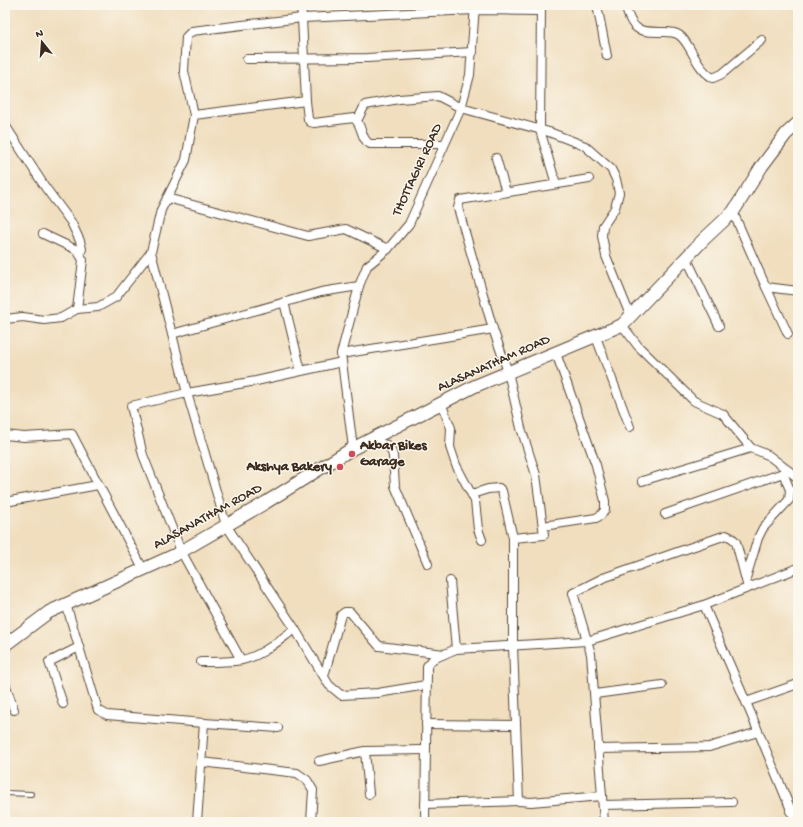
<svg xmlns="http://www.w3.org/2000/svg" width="803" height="827" font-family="'Gochi Hand',sans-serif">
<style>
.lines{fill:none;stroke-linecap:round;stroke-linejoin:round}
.lane-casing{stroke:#564536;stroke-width:6}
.street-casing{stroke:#564536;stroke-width:10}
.secondary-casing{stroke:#564536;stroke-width:14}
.lane{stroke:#fff;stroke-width:4}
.street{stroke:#fff;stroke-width:8}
.secondary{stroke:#fff;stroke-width:12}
.poi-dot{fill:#d1495b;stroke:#fbf7ec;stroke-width:1.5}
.labels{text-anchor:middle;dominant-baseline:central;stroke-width:3;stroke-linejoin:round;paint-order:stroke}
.street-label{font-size:14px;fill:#3b2a1e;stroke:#fbf7ec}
.poi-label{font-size:14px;font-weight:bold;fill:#3b2a1e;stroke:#fbf7ec;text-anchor:start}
</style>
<rect width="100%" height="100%" fill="#fbf7ec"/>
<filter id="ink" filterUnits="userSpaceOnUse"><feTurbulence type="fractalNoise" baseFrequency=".025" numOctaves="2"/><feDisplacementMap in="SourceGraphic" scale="8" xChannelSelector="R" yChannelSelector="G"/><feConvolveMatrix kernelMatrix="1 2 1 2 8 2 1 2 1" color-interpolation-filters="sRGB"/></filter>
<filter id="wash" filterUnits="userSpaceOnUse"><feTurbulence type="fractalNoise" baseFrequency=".012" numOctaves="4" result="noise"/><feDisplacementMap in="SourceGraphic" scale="16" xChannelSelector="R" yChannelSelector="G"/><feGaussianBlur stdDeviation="0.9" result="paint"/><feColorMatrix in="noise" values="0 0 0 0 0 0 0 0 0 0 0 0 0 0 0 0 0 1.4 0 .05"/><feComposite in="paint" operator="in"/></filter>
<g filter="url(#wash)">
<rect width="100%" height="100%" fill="#f0debe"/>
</g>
<g filter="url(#ink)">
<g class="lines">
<!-- lane casing -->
<g class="lane-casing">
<polyline id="lane" points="5,793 31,794"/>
</g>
<!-- street casing -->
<g class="street-casing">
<g id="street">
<polyline points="301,5 302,18 474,10 540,11"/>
<polyline points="541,5 540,130 556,184"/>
<polyline points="597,5 607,56"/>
<path d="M625,5c7,27 14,27 39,27 5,0 11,0 15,3 12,8 16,33 34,43l9,-4 40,-34"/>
<polyline points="247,59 367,58 473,52"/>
<path d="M306,101l2,18 2,3 4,1 40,-5c9,7 6,21 16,26h74"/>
<polyline points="357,121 365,105 399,99 438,96 461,108 549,132 585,146 611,169 616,179 619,193 615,208 603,226 602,236 606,256 630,315"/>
<polyline points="5,125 45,187 71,222 80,241 82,249 80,254"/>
<polyline points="496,158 506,192"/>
<polyline points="589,179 460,200 458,208 493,329 508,372 521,428 536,475 544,535 513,538 513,646 519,801 531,802 602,796"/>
<polyline points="167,198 308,236 346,229 388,249"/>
<polyline points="733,212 766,287 798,291"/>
<polyline points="43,234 77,250 83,260 77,309"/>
<polyline points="151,252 187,393 226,525 295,629 329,685 341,695 378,693 426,685"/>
<polyline points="686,257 719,326"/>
<polyline points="766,287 788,334"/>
<polyline points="284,302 301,371"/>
<polyline points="5,319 23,317 44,320 61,318 77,309 98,307 116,297 151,252 161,210 186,160 194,115 184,71 186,37 192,31 302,18 306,101 194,115"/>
<polyline points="622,325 638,346 694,401 723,414 751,448 768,455 798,478"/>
<polyline points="172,334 321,292 359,286"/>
<polyline points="596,337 630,427"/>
<polyline points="341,354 493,329"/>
<polyline points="441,403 451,428 450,447 456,465 475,501 478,529 482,540"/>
<polyline points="5,435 24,437 72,434 143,569"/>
<polyline points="373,438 377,443 387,445 391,450 393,456 395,486 428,564"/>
<polyline points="353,448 341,354 359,286 367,266 388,249 409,224 461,108 470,75 475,5"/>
<polyline points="642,481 751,448"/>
<polyline points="472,494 488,489 499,488 502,491 513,538"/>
<polyline points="5,502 98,485"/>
<polyline points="665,514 789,471"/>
<polyline points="543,526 596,518 601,515 605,510 605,501 596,465 556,353"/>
<polyline points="746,578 758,538 763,528 789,500 790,490 783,473"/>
<polyline points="450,581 456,649"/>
<polyline points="748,588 798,568"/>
<polyline points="66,604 98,710 107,715 204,723 197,822"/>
<polyline points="241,660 181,551 143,455 131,406 187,393 256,381 342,362"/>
<path d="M201,662c13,0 28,0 41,-2 20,-4 37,-20 53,-31"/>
<polyline points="324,676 341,615 345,612 350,612 379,646 444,654"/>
<polyline points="5,683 14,710"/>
<polyline points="595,694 662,685"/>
<polyline points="63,704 49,662 79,647"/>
<polyline points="204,723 278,728"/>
<polyline points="426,724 516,725"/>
<polyline points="598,749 709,747 758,732"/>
<polyline points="365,751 369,794"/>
<polyline points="319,761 365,751 425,750"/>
<polyline points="201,762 297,773 307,780 313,790 311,822"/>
<polyline points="425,804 519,801"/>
<polyline points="603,805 732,802"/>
<polyline points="790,811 798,808"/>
<polyline points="425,822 427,671 427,666 433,659 456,649 587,641 704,605"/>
<polyline points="604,822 591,654 573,593 603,578 726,535 732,538 736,542 748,588 704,605 746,702"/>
<polyline points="796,822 746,702 798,684"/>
</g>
</g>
<!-- secondary casing -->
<g class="secondary-casing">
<polyline id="secondary" points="5,645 49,612 175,555 265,503 350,450 475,386 622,325 704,239 733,212 762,166 786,134 798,123"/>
</g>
<!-- lane -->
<use href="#lane" class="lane"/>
<!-- street -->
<use href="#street" class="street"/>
<!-- secondary -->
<use href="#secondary" class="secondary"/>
</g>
</g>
<!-- markers -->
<g class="poi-dot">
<circle cx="352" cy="454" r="4"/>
<circle cx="340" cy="467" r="4"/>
</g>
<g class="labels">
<!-- street labels -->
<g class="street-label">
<text transform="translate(418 170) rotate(-65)">THOTTAGIRI ROAD</text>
<text transform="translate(494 364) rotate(-24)">ALASANATHAM ROAD</text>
<text transform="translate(208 517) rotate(-29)">ALASANATHAM ROAD</text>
</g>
<!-- poi labels -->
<g class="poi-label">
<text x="360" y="446">Akbar Bikes<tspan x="360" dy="16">Garage</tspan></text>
<text x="332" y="467" text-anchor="end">Akshya Bakery</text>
</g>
</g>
<!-- margin -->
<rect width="803" height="827" fill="none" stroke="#fbf7ec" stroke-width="20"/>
<!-- north arrow -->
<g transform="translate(42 42) rotate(343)" stroke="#fbf7ec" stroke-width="3" paint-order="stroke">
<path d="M0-3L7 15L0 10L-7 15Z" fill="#3b2a1e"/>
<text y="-6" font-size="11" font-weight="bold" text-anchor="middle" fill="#3b2a1e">N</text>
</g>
</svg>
